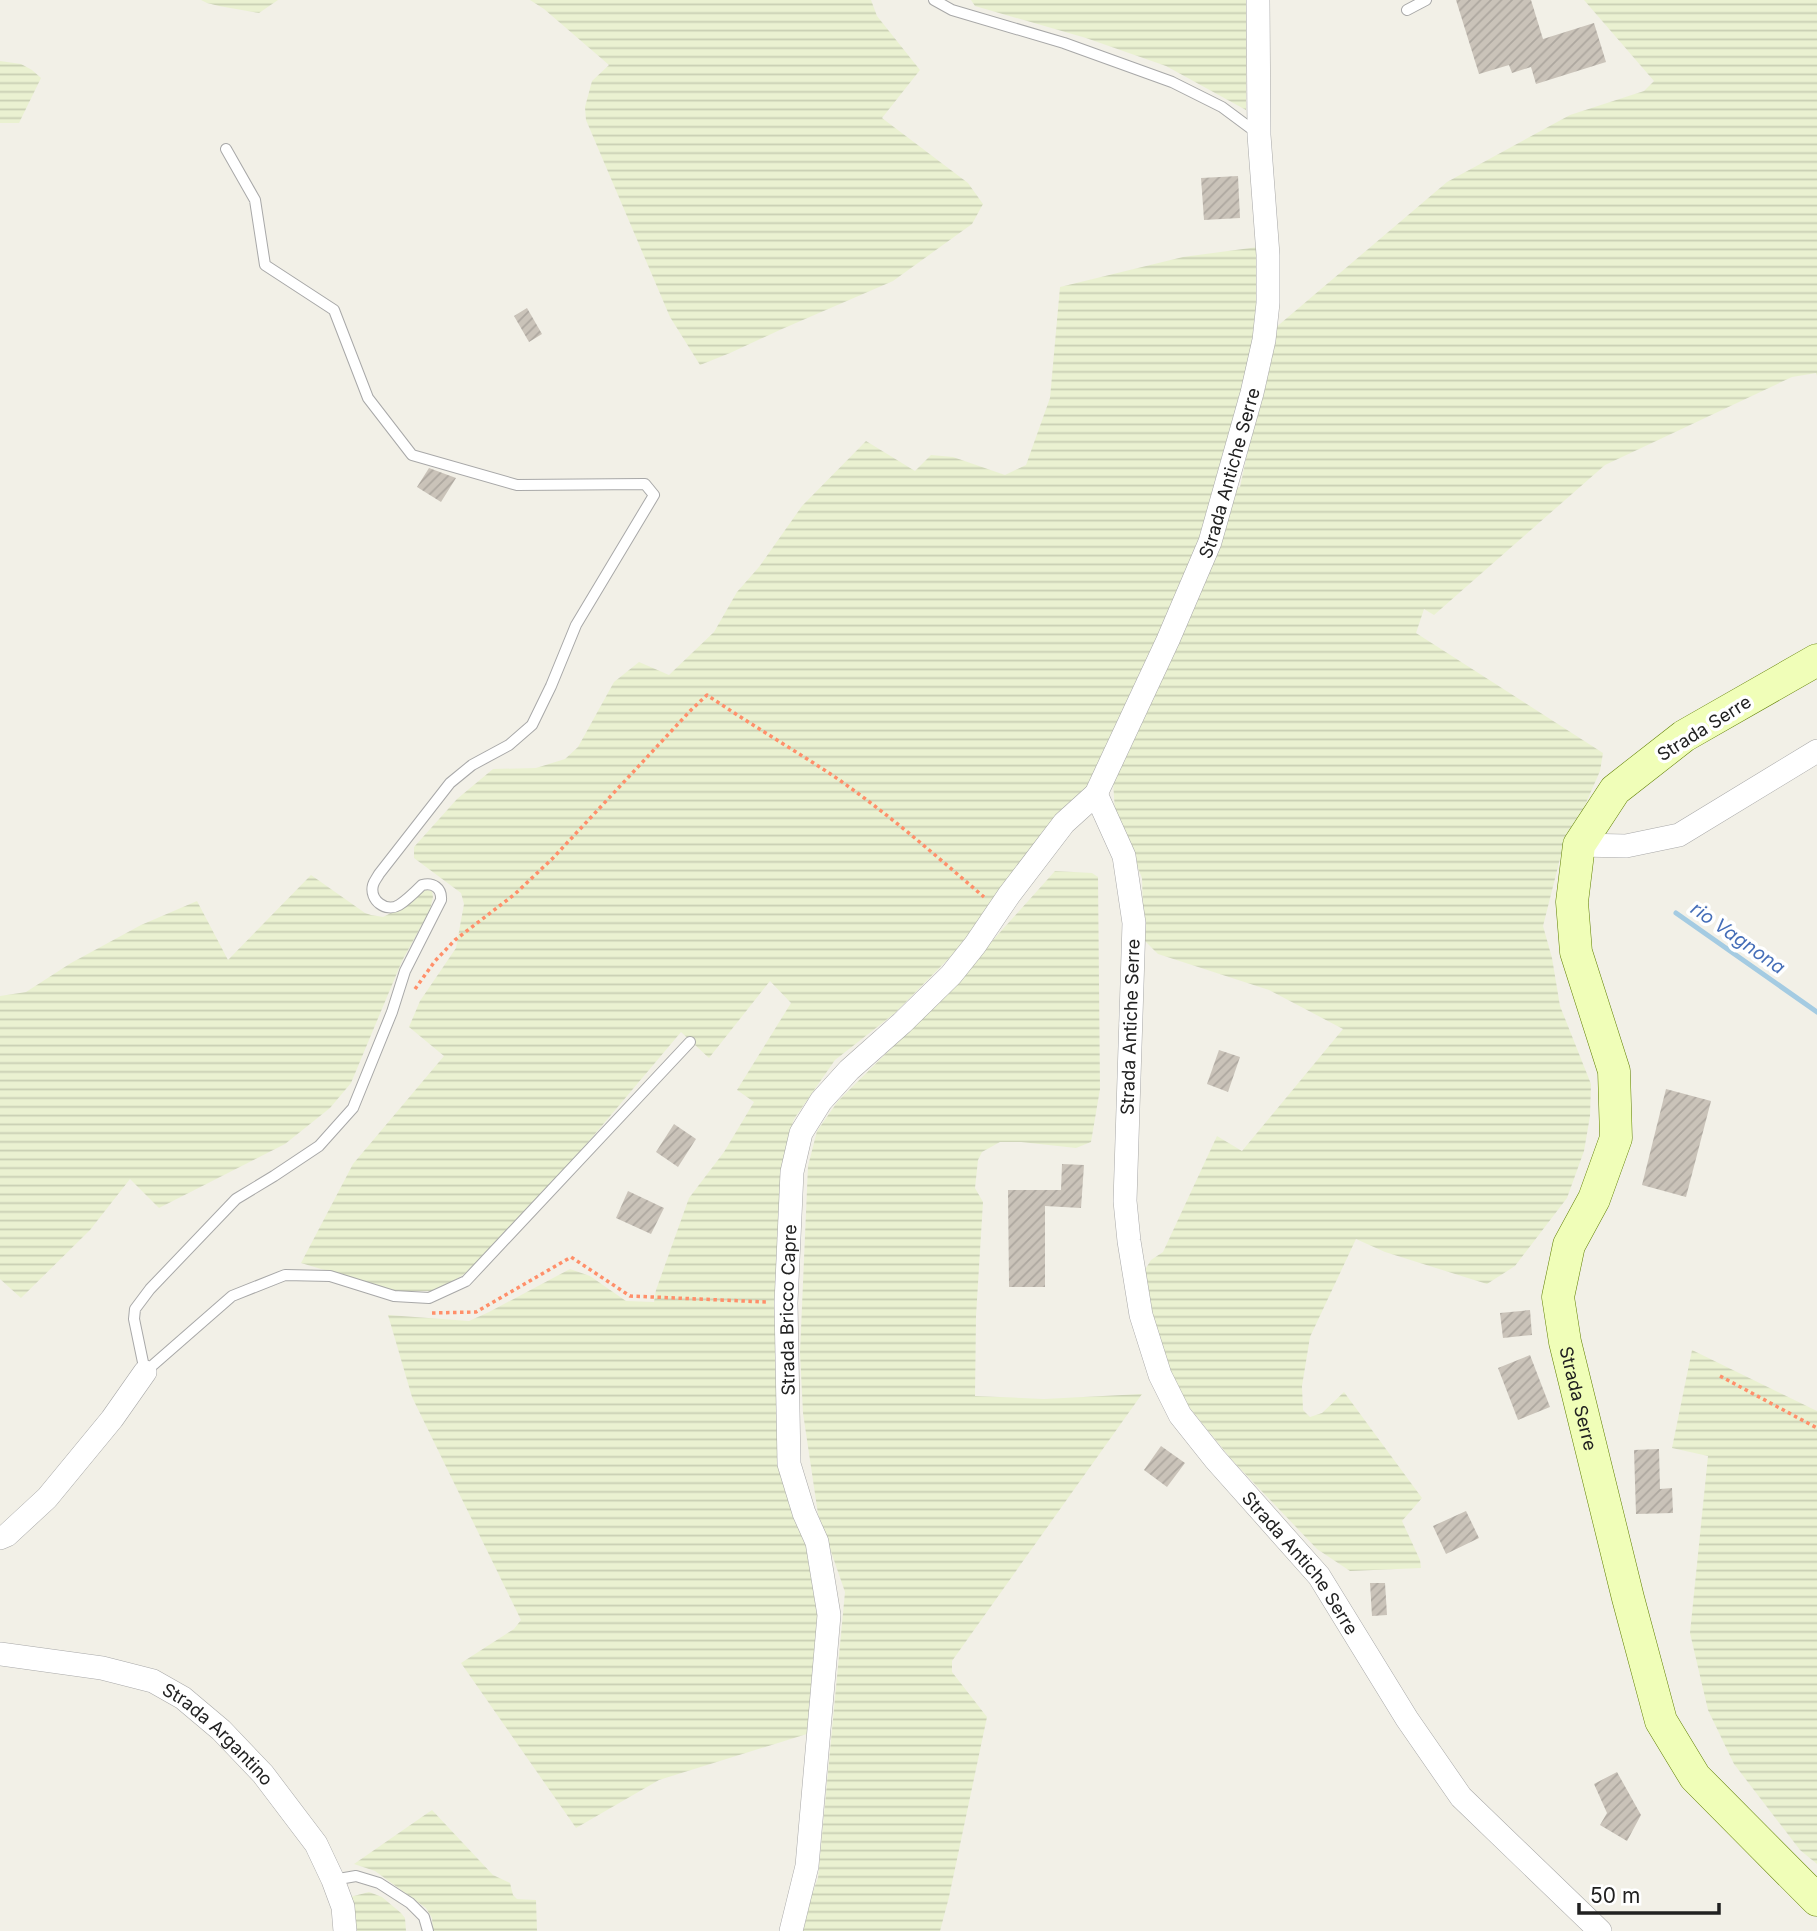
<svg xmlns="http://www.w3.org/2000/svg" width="1817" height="1931" font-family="Inter,sans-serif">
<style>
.farmland{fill:url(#farmland-rules)}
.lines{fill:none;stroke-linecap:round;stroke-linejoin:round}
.stream{stroke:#a4cbe2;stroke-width:5}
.building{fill:url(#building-hatch)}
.service-casing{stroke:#a8a8a8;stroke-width:12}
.minor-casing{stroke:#a8a8a8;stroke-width:24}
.secondary-casing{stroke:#5f7f00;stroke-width:33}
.path{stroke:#ff8f6a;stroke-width:3.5;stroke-dasharray:3.5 3.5;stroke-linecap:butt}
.service{stroke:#fff;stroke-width:10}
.minor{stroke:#fff;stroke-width:23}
.secondary{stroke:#f0feb8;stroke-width:32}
.labels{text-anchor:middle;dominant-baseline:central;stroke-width:7;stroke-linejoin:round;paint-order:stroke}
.street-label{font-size:18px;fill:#212121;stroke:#fff}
.water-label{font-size:19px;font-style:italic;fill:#456eb8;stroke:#fff}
</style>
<defs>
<pattern id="farmland-rules" width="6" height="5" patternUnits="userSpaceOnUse" patternTransform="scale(1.75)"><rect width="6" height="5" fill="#eaf1d1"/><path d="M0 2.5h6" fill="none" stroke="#c8ceb3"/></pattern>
<pattern id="building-hatch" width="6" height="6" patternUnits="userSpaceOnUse" patternTransform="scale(1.75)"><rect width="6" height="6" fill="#cac3b9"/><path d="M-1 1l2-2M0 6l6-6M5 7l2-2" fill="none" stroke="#ada79f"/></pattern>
</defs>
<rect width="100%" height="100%" fill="#f2f0e7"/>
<!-- farmland -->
<g class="farmland">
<polygon points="201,0 278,0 259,13 219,6 207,3"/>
<polygon points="530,0 871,0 877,16 920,70 882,118 968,183 983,204 972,224 893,281 782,329 730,353 700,365 670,317 586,120 585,107 592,81 609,65 544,9"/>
<polygon points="971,0 1246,0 1246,110 1166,66 1086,38 975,6"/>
<polygon points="1584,0 1817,0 1817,376 1816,373 1792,377 1605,465 1434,615 1424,609 1416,633 1603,753 1600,771 1582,812 1566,835 1543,926 1552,958 1560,1006 1591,1084 1590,1116 1584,1151 1567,1198 1515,1266 1487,1284 1385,1252 1356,1239 1310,1337 1302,1386 1303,1410 1310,1417 1322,1413 1344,1392 1422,1498 1402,1521 1420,1560 1421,1568 1350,1571 1317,1549 1232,1460 1180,1396 1154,1328 1143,1273 1151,1260 1163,1252 1217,1136 1242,1151 1343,1029 1269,990 1158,954 1144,940 1142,878 1115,812 1113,781 1232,488 1240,487 1274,329 1447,182 1570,115 1644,91 1654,81"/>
<polygon points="0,61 21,64 32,70 41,78 19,123 0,123"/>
<polygon points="1258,247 1261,274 1254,359 1208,528 1095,780 1050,830 954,953 895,1013 835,1060 794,1119 788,1138 777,1314 809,1544 822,1611 810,1733 659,1780 576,1828 461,1663 514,1629 521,1620 412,1397 388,1315 469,1321 489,1312 570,1269 590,1276 626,1301 654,1302 656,1290 689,1198 724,1152 754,1102 737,1090 791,1003 770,981 709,1058 681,1032 557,1179 480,1260 463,1275 437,1291 395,1291 301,1263 353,1164 444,1056 409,1027 420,1001 456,948 464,904 461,893 414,858 414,847 457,799 493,769 536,768 565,759 578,747 614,682 639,662 669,675 714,632 737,592 759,567 802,506 866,441 915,471 931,455 953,457 1005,475 1026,465 1050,398 1060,287 1183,257"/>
<polygon points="1055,871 1092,873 1098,877 1100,1089 1091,1142 1076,1148 1021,1142 1000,1142 982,1152 978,1160 975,1188 983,1202 976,1316 975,1396 1044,1399 1142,1394 952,1661 952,1672 987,1717 949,1897 940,1931 798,1931 818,1878 845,1592 818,1514 803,1413 800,1353 808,1166 817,1131 838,1101 931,1009"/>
<polygon points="311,875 365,913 371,915 383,917 389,914 426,890 432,891 433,897 430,910 402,961 351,1083 330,1108 285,1144 159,1208 130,1179 90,1230 21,1298 0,1279 0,996 26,992 71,963 141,925 197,901 228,960"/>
<polygon points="1692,1350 1817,1411 1817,1864 1800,1850 1734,1764 1708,1710 1690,1633 1708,1456 1672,1448"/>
<polygon points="432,1810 493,1875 510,1883 513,1895 517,1899 536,1900 537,1931 433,1931 432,1918 426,1908 375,1871 354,1864"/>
<polygon points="369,1892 382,1897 401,1913 405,1918 406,1931 353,1931 350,1897"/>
</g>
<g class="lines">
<!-- stream -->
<polyline class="stream" points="1676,913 1817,1012"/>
</g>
<!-- building -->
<g class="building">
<polygon points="1456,0 1531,0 1543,39 1594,23 1606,62 1536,84 1531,67 1512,73 1509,65 1479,74"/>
<polygon points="1238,176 1240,218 1204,220 1201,178"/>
<polygon points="527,308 542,334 529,342 514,316"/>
<polygon points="429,468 456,478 441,502 417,487"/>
<polygon points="1219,1050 1240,1057 1228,1092 1207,1084"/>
<polygon points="1666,1089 1711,1101 1686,1197 1642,1185"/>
<polygon points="674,1124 696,1139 678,1167 656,1152"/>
<polygon points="1062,1164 1084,1165 1081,1208 1045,1206 1045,1287 1009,1287 1008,1190 1061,1190"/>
<polygon points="628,1191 664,1208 651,1234 616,1218"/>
<polygon points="1530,1310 1532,1335 1503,1338 1500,1313"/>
<polygon points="1530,1355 1550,1407 1518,1420 1498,1368"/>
<polygon points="1161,1446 1185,1463 1167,1487 1144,1470"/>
<polygon points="1659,1449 1660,1489 1672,1488 1673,1513 1636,1514 1634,1450"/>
<polygon points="1466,1511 1479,1538 1446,1554 1433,1526"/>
<polygon points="1370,1583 1385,1583 1387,1615 1372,1616"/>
<polygon points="1617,1772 1641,1815 1627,1841 1600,1825 1607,1813 1594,1784"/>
</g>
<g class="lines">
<!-- service casing -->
<g class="service-casing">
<g id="service">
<polyline points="934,0 952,10 1064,43 1172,82 1222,107 1257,133"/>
<polyline points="1407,10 1426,0"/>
<path d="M226,149l29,51 10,65 69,45 34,88 44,57 105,30 128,-1 9,11 -78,130 -25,61 -19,39 -23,20 -37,20 -22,18 -71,91c-2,4 -5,7 -6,11 -4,15 13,28 26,20 8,-5 16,-13 23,-20 11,-3 20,3 19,15l-36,71 -13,41 -39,96 -34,38 -45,30 -38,23 -86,90 -15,20 -1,10 11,53 87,-76 53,-21 45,1 64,20 35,2 37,-17 224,-239"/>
<polyline points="333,1880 356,1876 379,1883 410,1903 424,1917 428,1931"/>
</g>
</g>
<!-- minor casing -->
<g class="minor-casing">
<g id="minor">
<path id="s1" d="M1096,794l28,62 10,67 -9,278 4,40 12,74 19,60 20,40 35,44 104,117 88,143 54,78 139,134"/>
<polyline points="1579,845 1626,846 1679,835 1817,751"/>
<polyline points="0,1538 7,1535 47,1498 112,1419 145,1372"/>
<path id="s2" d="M0,1654l102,14 51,13 30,17 38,32 42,44 53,70 17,36 10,27 2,24"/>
<path id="s3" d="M791,1931l16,-65 22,-251 -12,-73 -13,-29 -15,-49 -3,-161 6,-131 9,-39 20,-32 28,-31 53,-47 49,-48 24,-30 34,-50 55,-72 32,-29 72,-154 42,-98 42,-149 12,-53 4,-37v-48l-9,-120 -1,-135"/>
</g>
</g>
<!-- secondary casing -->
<g class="secondary-casing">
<g id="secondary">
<path id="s4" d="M1817,660l-133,76 -69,54 -36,55 -7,57 4,50 38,119 2,67 -22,61 -25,46 -11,52 7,45 63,256 33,123 34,56 122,123"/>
</g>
</g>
<!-- path -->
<g class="path">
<path d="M415,989l20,-28 20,-21 60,-46 38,-36 138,-148 16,-15c40,27 82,52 122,78 55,37 105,81 155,124"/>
<polyline points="432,1313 476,1312 571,1257 630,1296 766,1302"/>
<polyline points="1720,1376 1817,1428"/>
</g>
<!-- service -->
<use href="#service" class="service"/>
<!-- minor -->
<use href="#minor" class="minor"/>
<!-- secondary -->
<use href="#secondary" class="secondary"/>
</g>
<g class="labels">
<!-- street labels -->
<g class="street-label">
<text stroke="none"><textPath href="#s3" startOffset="1608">Strada Antiche Serre</textPath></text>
<text transform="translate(1704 728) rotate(-32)">Strada Serre</text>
<text transform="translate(1130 1027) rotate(-88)">Strada Antiche Serre</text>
<text stroke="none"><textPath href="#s3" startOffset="630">Strada Bricco Capre</textPath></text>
<text stroke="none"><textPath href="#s4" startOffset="880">Strada Serre</textPath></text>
<text stroke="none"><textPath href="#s1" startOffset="828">Strada Antiche Serre</textPath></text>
<text stroke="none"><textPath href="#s2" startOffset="240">Strada Argantino</textPath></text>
</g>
<!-- water labels -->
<g class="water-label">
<text transform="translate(1738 938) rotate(35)">rio Vagnona</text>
</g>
</g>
<!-- scale -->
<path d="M1579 1903v10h140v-10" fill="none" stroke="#212121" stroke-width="3.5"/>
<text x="1590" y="1903" font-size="21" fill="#212121" stroke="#ffffff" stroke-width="5" paint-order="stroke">50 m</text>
</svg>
